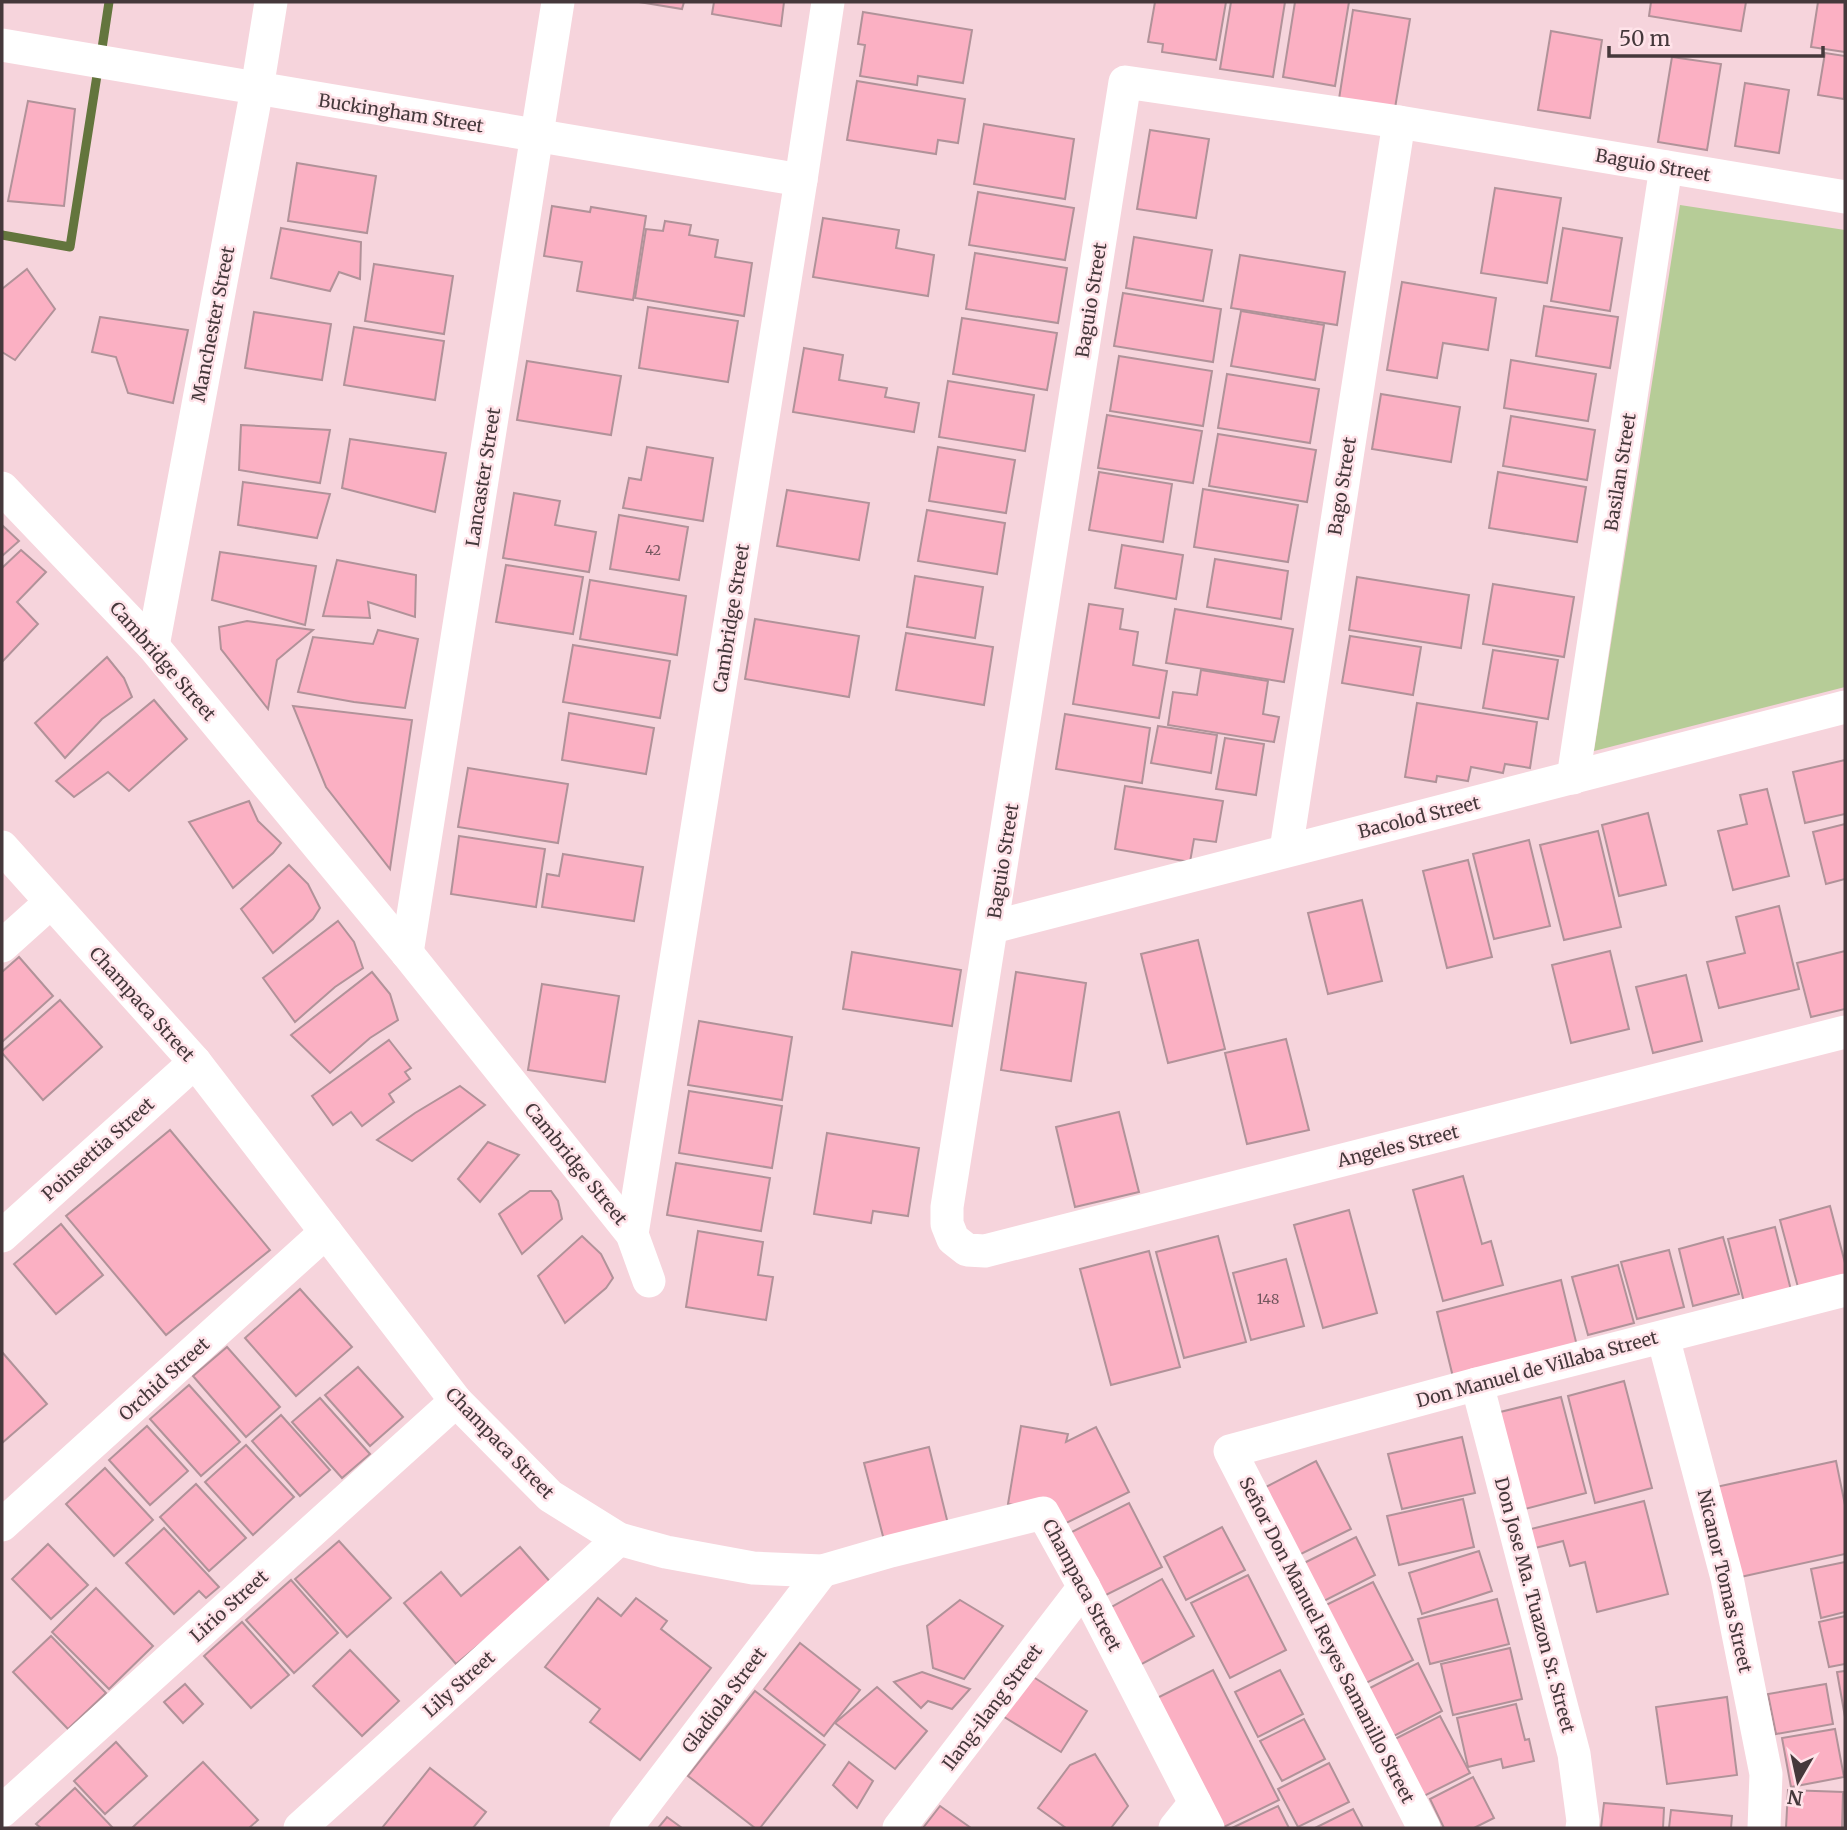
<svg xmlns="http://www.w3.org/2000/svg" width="1847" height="1830" font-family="Merriweather,serif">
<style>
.green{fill:#b6cc97}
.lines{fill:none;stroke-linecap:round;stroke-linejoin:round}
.stream{stroke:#63753d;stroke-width:9}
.building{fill:#fbb0c3;stroke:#b19299;stroke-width:2}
.street{stroke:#fff;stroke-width:33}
.labels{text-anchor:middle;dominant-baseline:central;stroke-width:5;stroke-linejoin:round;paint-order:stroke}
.number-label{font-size:14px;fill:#72565d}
.street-label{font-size:18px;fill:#45383b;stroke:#ffe3e9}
</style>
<rect width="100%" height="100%" fill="#f6d4dc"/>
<!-- green -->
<polygon class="green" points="1680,205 1845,230 1845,687 1594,751"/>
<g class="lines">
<!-- stream -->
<g class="stream">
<polyline points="101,55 109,2"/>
<polyline points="2,235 70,247 98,69"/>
</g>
</g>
<!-- building -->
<g class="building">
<polygon points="639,2 684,2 682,9"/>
<polygon points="714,2 784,2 781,26 712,14"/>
<polygon points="1155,2 1226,2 1216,60 1162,52 1163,44 1148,42"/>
<polygon points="1231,2 1285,2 1273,77 1220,69"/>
<polygon points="1295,2 1349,2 1335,86 1283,77"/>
<polygon points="1651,2 1746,2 1741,31 1649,16"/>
<polygon points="1818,2 1845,2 1845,52 1811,47"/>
<polygon points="1353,10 1410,19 1395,108 1339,99"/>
<polygon points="863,12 972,30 963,83 918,76 917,85 860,76 865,45 858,44"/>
<polygon points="1551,31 1602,40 1590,118 1538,110"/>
<polygon points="1825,53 1845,56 1844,99 1818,95"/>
<polygon points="1672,57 1721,64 1707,150 1658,142"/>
<polygon points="857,81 965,99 958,143 938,140 936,154 847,140"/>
<polygon points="1745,83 1789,90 1779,153 1735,146"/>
<polygon points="28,101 75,109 64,206 8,201"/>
<polygon points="984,124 1074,139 1065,199 974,184"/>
<polygon points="1150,130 1209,139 1196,218 1137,209"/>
<polygon points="297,163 376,176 367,233 288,221"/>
<polygon points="1495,188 1561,198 1547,283 1481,273"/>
<polygon points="978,192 1074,208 1065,260 969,245"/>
<polygon points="552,206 590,212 591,207 646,216 633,300 577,291 582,262 544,256"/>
<polygon points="823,218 899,230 896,248 934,255 928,296 813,277"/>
<polygon points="665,221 691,225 689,235 718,240 715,257 752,263 744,316 635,298 646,229 663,231"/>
<polygon points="281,228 361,242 360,279 339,272 330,291 271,278"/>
<polygon points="1563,228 1622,238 1610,311 1551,301"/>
<polygon points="1134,237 1212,250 1203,301 1126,288"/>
<polygon points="975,253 1067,268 1058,323 966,309"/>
<polygon points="1240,255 1345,272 1337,325 1231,308"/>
<polygon points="374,264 453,276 444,334 365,321"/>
<polygon points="27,269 55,309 15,360 2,352 2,289"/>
<polygon points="1402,282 1496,298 1488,350 1443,343 1437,378 1387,370"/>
<polygon points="1123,293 1221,309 1213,362 1114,346"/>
<polygon points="1544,306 1618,317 1610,368 1536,356"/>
<polygon points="648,307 738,321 728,382 639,368"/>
<polygon points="1241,311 1324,325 1315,380 1231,366"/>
<polygon points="254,312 331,324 322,380 245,368"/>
<polygon points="100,317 188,330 173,403 128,393 116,357 92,352"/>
<polygon points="962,318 1057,333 1047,390 953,374"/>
<polygon points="354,327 444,341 435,400 344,385"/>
<polygon points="804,348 843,355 839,380 887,388 885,397 919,403 914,432 793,412"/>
<polygon points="1119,356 1212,371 1203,426 1110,411"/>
<polygon points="1511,360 1596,374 1588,421 1504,408"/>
<polygon points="527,361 621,376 611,435 517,420"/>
<polygon points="1227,374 1319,389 1310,443 1218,428"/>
<polygon points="948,381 1034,395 1025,451 939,437"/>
<polygon points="1381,394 1460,407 1451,462 1372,449"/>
<polygon points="1107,415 1202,431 1193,483 1098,468"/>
<polygon points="1511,416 1595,430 1587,480 1503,466"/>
<polygon points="241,425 330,430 320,483 239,470"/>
<polygon points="1218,434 1316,450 1307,502 1209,486"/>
<polygon points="350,439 446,453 435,512 342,488"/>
<polygon points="647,447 713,458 703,521 623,508 629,478 641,480"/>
<polygon points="938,447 1015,460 1006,513 929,501"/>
<polygon points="1099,472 1172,484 1163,542 1089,530"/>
<polygon points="1498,472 1586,487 1577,542 1489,528"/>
<polygon points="243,482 330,494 317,538 238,525"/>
<polygon points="1203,489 1298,505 1288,562 1194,547"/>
<polygon points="787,490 869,503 859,560 777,546"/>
<polygon points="514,493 560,501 555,525 596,532 589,572 503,558"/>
<polygon points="927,510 1005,523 997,574 918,561"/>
<polygon points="619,515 688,527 679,580 610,569"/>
<polygon points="2,525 19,541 2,556"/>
<polygon points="1122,545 1183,555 1176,599 1115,588"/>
<polygon points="21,550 46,572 17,602 38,624 2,662 2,568"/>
<polygon points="220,552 316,566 305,625 212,600"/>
<polygon points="1215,559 1288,571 1281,619 1207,607"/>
<polygon points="337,560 416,575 415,617 368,602 370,618 323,616"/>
<polygon points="506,565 583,577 573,634 496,622"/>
<polygon points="915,576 983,587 975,638 907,627"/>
<polygon points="1357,577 1469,595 1461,648 1349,630"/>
<polygon points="590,580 686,596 677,655 580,639"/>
<polygon points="1493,584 1574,597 1564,657 1483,644"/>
<polygon points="1089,604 1123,609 1120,629 1138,632 1133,665 1167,671 1159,718 1073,704"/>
<polygon points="1175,609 1293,629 1284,682 1166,663"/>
<polygon points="755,619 859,636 849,697 745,679"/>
<polygon points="247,621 313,630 277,660 268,709 221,649 219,627"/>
<polygon points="378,630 418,639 405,708 354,702 298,692 313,637 373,644"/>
<polygon points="906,633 993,647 984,705 896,690"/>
<polygon points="1350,636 1421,647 1413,695 1342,683"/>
<polygon points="573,645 670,661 660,718 563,702"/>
<polygon points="1493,650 1558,660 1548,719 1483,708"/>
<polygon points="107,657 124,678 132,697 102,719 65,758 35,723"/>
<polygon points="1201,670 1268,681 1263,714 1279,717 1274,742 1168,725 1173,692 1197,695"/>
<polygon points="154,700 187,739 129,791 108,772 74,797 56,781"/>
<polygon points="1417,703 1537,722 1530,768 1505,764 1503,773 1471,767 1468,781 1437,776 1436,782 1405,777"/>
<polygon points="293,706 412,720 390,869 326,787"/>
<polygon points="569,713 654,728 646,774 562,760"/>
<polygon points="1065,714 1150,728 1142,783 1056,769"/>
<polygon points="1158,726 1217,735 1211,773 1151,763"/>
<polygon points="1225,738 1264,744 1256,795 1216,789"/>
<polygon points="1845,760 1845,814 1805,823 1793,772"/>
<polygon points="468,768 568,784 558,843 458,827"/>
<polygon points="1125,786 1223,801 1216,842 1194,839 1190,862 1115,849"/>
<polygon points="1767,789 1789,876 1733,890 1718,831 1747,824 1740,795"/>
<polygon points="249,801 258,821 281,843 273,853 233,888 189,822"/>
<polygon points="1648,813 1666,885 1619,896 1602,825"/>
<polygon points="1845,824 1845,879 1826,884 1813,832"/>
<polygon points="1598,831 1621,927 1564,940 1540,845"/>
<polygon points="459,836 545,849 536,907 451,894"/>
<polygon points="1529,840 1550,926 1494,939 1473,854"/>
<polygon points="563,854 643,867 634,921 542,907 547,874 559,876"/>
<polygon points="1468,860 1492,957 1447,968 1423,871"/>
<polygon points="289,865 308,884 320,908 313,919 273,953 241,909"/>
<polygon points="1362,900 1382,981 1328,994 1308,913"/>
<polygon points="1779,906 1799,989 1719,1008 1707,962 1745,953 1736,917"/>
<polygon points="338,921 354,942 363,968 335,987 295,1022 263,978"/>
<polygon points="1198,940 1225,1049 1168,1063 1141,954"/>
<polygon points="1610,951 1629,1029 1571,1043 1552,965"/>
<polygon points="1845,951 1845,1009 1811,1017 1797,963"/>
<polygon points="852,952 961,970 952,1026 843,1009"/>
<polygon points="19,957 53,996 2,1042 2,972"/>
<polygon points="372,972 390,994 398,1020 370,1038 330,1073 291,1035"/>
<polygon points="1016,972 1086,983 1071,1081 1001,1070"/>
<polygon points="1686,975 1702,1041 1653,1053 1636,987"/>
<polygon points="542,984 619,996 605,1082 528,1070"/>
<polygon points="60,1000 102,1047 43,1100 2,1053 2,1051"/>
<polygon points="699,1021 792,1037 782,1100 688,1085"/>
<polygon points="1286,1039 1309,1130 1247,1144 1225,1053"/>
<polygon points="389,1040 411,1068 405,1072 410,1079 389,1094 394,1102 362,1126 351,1112 333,1125 312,1096"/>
<polygon points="460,1086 485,1105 412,1161 377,1140 415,1113"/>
<polygon points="689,1091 782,1106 772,1168 679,1153"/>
<polygon points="1119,1112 1139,1192 1075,1207 1056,1127"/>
<polygon points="170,1130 270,1250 166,1335 66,1216"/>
<polygon points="827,1133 919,1148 908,1216 873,1211 871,1223 814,1214"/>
<polygon points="488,1142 519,1155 480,1202 458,1179"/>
<polygon points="676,1163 770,1178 761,1231 667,1215"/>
<polygon points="1463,1176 1482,1244 1491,1241 1503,1285 1443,1301 1413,1190"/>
<polygon points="530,1191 551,1191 558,1201 562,1219 522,1254 499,1214"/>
<polygon points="1830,1206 1845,1263 1845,1279 1799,1291 1780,1220"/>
<polygon points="1349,1210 1377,1313 1323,1328 1294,1225"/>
<polygon points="61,1224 103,1275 56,1314 14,1264"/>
<polygon points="1775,1227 1792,1294 1745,1306 1728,1239"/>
<polygon points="698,1231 763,1242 758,1275 773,1277 766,1320 686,1307"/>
<polygon points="582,1236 601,1254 613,1278 606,1288 565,1323 538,1276"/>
<polygon points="1218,1236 1246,1342 1184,1358 1156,1252"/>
<polygon points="1723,1237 1739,1294 1693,1306 1679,1249"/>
<polygon points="1669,1250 1684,1307 1637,1319 1621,1262"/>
<polygon points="1149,1251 1180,1367 1111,1385 1080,1269"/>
<polygon points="1286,1259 1304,1326 1251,1340 1233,1273"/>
<polygon points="1618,1265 1634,1323 1588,1335 1572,1277"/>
<polygon points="1561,1280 1577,1346 1453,1377 1437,1312"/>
<polygon points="300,1289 352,1347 296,1396 245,1338"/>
<polygon points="227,1347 280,1407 246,1437 193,1376"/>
<polygon points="2,1352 47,1404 2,1443"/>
<polygon points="358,1367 403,1417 370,1446 325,1395"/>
<polygon points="1624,1381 1652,1488 1595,1503 1568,1396"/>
<polygon points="189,1385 240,1442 201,1476 150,1419"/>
<polygon points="1561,1397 1586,1493 1517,1511 1492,1414"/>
<polygon points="320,1398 370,1454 342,1478 292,1422"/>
<polygon points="281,1415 330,1470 300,1496 252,1441"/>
<polygon points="147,1426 188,1471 150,1505 109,1460"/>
<polygon points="1021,1426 1068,1434 1066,1442 1096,1427 1129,1492 1056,1528 1047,1510 1008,1504"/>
<polygon points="1462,1437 1475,1493 1402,1509 1388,1454"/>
<polygon points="246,1445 294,1497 253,1535 205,1482"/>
<polygon points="929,1447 949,1528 885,1544 864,1463"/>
<polygon points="1316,1461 1351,1529 1293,1558 1258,1491"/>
<polygon points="1836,1461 1845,1505 1845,1554 1736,1578 1716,1487"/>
<polygon points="105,1468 153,1520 114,1556 66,1504"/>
<polygon points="196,1484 246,1538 209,1571 160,1517"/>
<polygon points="1463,1499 1474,1547 1399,1565 1387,1516"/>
<polygon points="1644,1501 1668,1594 1597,1612 1585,1562 1570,1566 1563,1541 1527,1550 1523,1531"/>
<polygon points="1129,1503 1162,1567 1092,1602 1060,1538"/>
<polygon points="1222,1527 1245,1570 1186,1600 1164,1557"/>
<polygon points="164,1528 219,1587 206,1598 199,1591 174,1614 126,1563"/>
<polygon points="1356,1537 1375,1575 1320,1603 1300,1565"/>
<polygon points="339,1541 391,1598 347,1637 295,1579"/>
<polygon points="48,1544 88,1585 51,1619 12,1579"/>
<polygon points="520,1547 552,1584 456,1664 404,1603 441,1572 461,1596"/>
<polygon points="1479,1551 1492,1591 1422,1614 1409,1573"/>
<polygon points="1845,1562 1845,1612 1821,1618 1811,1569"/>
<polygon points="1248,1575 1286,1650 1230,1678 1191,1603"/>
<polygon points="1162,1579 1194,1636 1140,1665 1108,1609"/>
<polygon points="291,1580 338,1633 294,1673 246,1620"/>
<polygon points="1373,1582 1413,1660 1366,1683 1326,1605"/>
<polygon points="96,1588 153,1646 109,1689 52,1632"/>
<polygon points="598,1598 621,1616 636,1598 667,1621 661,1629 711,1668 640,1760 590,1722 600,1709 545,1667"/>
<polygon points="1497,1599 1509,1644 1430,1664 1418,1619"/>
<polygon points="960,1600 1003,1626 964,1679 933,1668 927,1626"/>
<polygon points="1845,1616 1845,1664 1829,1667 1819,1622"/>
<polygon points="242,1622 289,1675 251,1708 204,1656"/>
<polygon points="51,1636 106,1693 68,1729 13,1672"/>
<polygon points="800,1643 860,1690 824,1736 764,1689"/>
<polygon points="1510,1648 1522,1699 1453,1715 1441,1664"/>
<polygon points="350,1650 399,1701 362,1736 313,1686"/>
<polygon points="1418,1663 1442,1711 1392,1737 1368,1689"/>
<polygon points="1213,1670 1279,1800 1222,1828 1153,1700"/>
<polygon points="1280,1670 1303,1714 1258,1737 1235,1692"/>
<polygon points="1845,1671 1845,1717 1837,1672"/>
<polygon points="922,1672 970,1689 952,1709 928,1701 921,1708 894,1682"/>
<polygon points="1027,1673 1087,1711 1061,1752 1001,1715"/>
<polygon points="185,1684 203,1704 183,1723 164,1702"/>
<polygon points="1826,1684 1833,1724 1776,1734 1768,1694"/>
<polygon points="877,1687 927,1731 895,1769 835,1723"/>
<polygon points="755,1691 825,1745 760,1828 755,1828 688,1776"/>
<polygon points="1727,1697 1737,1775 1667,1784 1656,1707"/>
<polygon points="1516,1704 1525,1740 1529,1739 1534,1761 1503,1768 1501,1759 1468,1767 1457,1718"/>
<polygon points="1440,1716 1470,1773 1422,1797 1393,1740"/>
<polygon points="1304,1719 1325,1759 1282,1781 1260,1741"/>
<polygon points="1835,1729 1844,1777 1791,1787 1782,1738"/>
<polygon points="116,1742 147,1776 105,1814 74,1781"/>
<polygon points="1095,1754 1128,1806 1111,1828 1066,1828 1038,1808 1070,1765"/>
<polygon points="203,1762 258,1820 249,1828 135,1828 133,1827"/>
<polygon points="849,1762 873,1781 857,1808 833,1785"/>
<polygon points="1329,1763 1349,1802 1298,1827 1278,1789"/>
<polygon points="430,1768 486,1812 473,1828 382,1828"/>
<polygon points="1473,1777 1494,1818 1474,1828 1444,1828 1430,1799"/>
<polygon points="75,1788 113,1828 41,1828 36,1824"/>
<polygon points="1788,1790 1843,1792 1842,1828 1786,1828"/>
<polygon points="1604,1803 1664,1808 1663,1828 1601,1828"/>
<polygon points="940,1806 971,1828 923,1828"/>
<polygon points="1278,1806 1289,1828 1232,1828"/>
<polygon points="1353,1809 1363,1828 1315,1828"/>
<polygon points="1671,1810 1732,1816 1731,1828 1669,1828"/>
<polygon points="667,1817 682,1828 658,1828"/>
</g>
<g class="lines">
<!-- street -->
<g class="street">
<polyline points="2,45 801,180"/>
<polyline points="1845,197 1399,122 1125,82 947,1207 947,1224 953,1239 967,1250 985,1251 1845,1032"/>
<polyline points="2,488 153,646 407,953 632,1234 649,1281"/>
<polyline points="153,646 257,89 271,2"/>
<polyline points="1573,778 1666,167"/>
<polyline points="2,847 195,1062 456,1401 550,1496 619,1539 666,1552 753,1568 822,1571 891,1551 1043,1513 1084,1587 1208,1828"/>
<polyline points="1286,850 1399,122"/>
<polyline points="993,927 1845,707"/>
<polyline points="2,946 51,902"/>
<polyline points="407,953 558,2"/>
<polyline points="632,1234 801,180 828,2"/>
<polyline points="2,1236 195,1062"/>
<polyline points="1663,1337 1727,1578 1766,1774 1764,1828"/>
<polyline points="1477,1384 1574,1754 1583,1821 1582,1828"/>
<polyline points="2,1525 326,1232"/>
<polyline points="2,1811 456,1401"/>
<polyline points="300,1828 619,1539"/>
<polyline points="626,1828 822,1571"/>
<polyline points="899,1828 1084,1587"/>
<polyline points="1175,1828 1195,1803"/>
<polyline points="1424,1828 1230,1451 1477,1384 1845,1290"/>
</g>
</g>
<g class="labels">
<!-- number labels -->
<g class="number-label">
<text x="653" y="550">42</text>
<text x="1268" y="1299">148</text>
</g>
<!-- street labels -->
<g class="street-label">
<text transform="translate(401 113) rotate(9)">Buckingham Street</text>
<text transform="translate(1653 165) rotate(10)">Baguio Street</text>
<text transform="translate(1091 300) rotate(-81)">Baguio Street</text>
<text transform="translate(213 324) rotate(-79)">Manchester Street</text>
<text transform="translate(1620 472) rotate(-81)">Basilan Street</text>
<text transform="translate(483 477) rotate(-81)">Lancaster Street</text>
<text transform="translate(1342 486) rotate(-81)">Bago Street</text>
<text transform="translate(731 618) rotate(-81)">Cambridge Street</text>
<text transform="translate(163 661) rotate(49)">Cambridge Street</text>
<text transform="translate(1419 817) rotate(-14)">Bacolod Street</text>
<text transform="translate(1003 861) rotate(-81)">Baguio Street</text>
<text transform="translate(142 1004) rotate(48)">Champaca Street</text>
<text transform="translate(1398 1146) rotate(-14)">Angeles Street</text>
<text transform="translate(98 1149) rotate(-42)">Poinsettia Street</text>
<text transform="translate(576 1164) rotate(51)">Cambridge Street</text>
<text transform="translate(1537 1369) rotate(-15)">Don Manuel de Villaba Street</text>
<text transform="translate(164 1379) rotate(-42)">Orchid Street</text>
<text transform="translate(500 1443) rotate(46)">Champaca Street</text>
<text transform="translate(1725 1581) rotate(77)">Nicanor Tomas Street</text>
<text transform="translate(1082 1585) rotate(62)">Champaca Street</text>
<text transform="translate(1535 1605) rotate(75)">Don Jose Ma. Tuazon Sr. Street</text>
<text transform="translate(229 1606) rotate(-42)">Lirio Street</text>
<text transform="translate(1327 1640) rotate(63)">Señor Don Manuel Reyes Samanillo Street</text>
<text transform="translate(459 1684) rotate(-42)">Lily Street</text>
<text transform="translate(724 1700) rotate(-53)">Gladiola Street</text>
<text transform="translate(992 1707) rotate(-53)">Ilang-ilang Street</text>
</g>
</g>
<!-- border -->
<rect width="1847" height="1830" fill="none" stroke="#45383b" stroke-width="7"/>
<!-- north arrow -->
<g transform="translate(1798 1781) rotate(189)" stroke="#ffe3e9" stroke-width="5" paint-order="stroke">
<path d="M0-5L12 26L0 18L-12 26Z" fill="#45383b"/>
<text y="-10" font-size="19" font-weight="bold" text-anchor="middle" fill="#45383b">N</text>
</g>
<!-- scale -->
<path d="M1609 46v10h214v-10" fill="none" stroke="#45383b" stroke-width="3.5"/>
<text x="1619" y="46" font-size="21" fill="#45383b" stroke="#ffe3e9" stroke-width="5" paint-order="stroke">50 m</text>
</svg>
